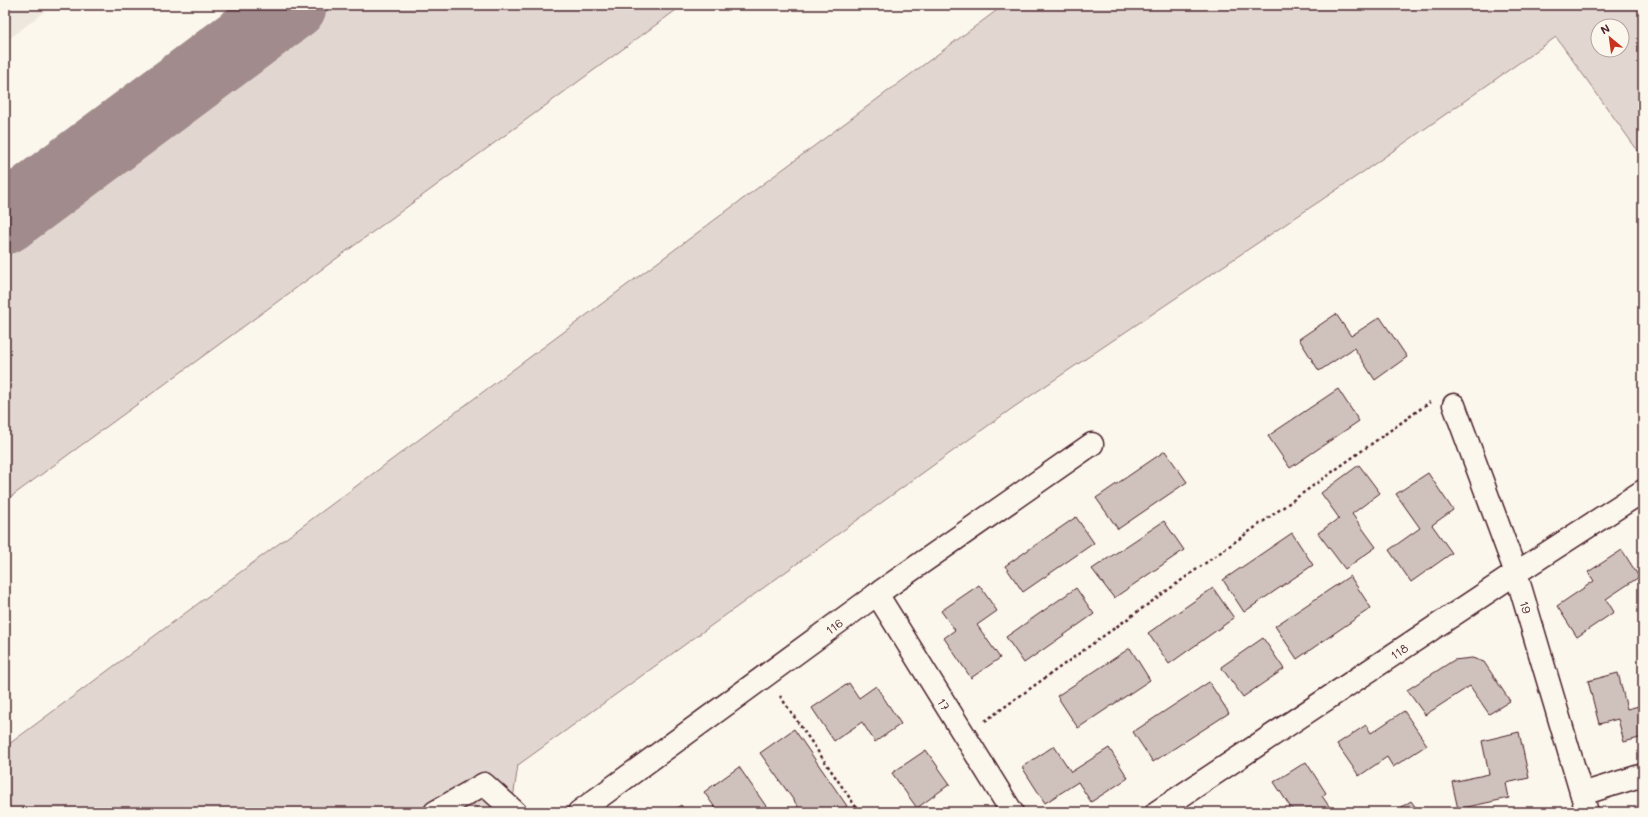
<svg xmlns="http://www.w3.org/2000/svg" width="1648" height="817" font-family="Mali,sans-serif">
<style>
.built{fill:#eee7de}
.green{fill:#e2d7d0;stroke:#967b7e;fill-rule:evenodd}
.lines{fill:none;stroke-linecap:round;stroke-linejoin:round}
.taxiway{stroke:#a28b8c;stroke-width:70}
.building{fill:#cfc2bc;stroke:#4a1f2b}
.minor-casing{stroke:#4a1f2b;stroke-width:25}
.path{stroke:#4a1f2b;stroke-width:2.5;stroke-dasharray:3 3;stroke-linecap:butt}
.minor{stroke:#fbf7ec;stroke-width:22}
.labels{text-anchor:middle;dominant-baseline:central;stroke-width:3;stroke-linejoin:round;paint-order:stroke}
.street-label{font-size:12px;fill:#4a1f2b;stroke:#fbf7ec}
</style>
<rect width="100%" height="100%" fill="#fbf7ec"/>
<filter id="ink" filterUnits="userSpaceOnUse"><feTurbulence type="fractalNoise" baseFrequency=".025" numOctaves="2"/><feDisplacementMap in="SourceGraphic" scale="8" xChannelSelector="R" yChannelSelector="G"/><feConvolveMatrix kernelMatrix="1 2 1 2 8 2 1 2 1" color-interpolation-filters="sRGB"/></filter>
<g filter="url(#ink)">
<!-- built -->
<polygon class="built" points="5,5 53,5 5,42"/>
<!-- green -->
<g class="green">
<polygon points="316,5 683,5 5,501 5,241"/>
<path d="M1004,5h639v153l-87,-121 -193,135 -349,235 -496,358 -7,47h-29l-11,-9 -55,7 -4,2h-407v-65zM1598,26h24v24h-24z"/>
</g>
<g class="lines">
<!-- taxiway -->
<polyline class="taxiway" points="5,219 292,5"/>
</g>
<!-- building -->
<g class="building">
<polygon points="1336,314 1351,336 1380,317 1407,357 1375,380 1354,348 1319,371 1299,339"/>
<polygon points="1338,389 1359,421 1290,468 1268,436"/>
<polygon points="1165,451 1187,482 1118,529 1096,498"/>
<polygon points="1359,465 1380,493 1352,514 1376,547 1345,569 1318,533 1339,518 1321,493"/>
<polygon points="1428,473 1453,510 1432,525 1452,553 1411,582 1389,550 1420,528 1396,494"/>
<polygon points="1076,517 1094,543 1023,592 1005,566"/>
<polygon points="1164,521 1184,550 1114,598 1092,569"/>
<polygon points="1292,533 1313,565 1244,612 1223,580"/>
<polygon points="1622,550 1639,577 1606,599 1614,612 1577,637 1557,606 1594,581 1588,572"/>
<polygon points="1350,576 1371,608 1297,659 1275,626"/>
<polygon points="979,585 997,611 977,625 1000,658 971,678 944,638 955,630 941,611"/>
<polygon points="1076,588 1094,614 1024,663 1006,637"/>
<polygon points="1213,588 1234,618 1169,664 1148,633"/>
<polygon points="1263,638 1284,669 1243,697 1221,667"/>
<polygon points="1130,648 1150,680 1078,728 1057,696"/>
<polygon points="1472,658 1484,662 1510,701 1489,714 1470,686 1425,715 1407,690 1454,660"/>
<polygon points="1618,673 1627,709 1643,705 1643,737 1624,742 1618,719 1599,724 1588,681"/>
<polygon points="1209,682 1229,713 1153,762 1133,732"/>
<polygon points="849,683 859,698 876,686 901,724 875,742 862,722 834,741 812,708"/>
<polygon points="1404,711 1427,745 1393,767 1387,757 1359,776 1337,744 1366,725 1371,733"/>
<polygon points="794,729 847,806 838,812 802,812 760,753"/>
<polygon points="1519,732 1529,778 1506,783 1509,798 1458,809 1452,782 1489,774 1482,741"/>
<polygon points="1054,746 1071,772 1109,748 1128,778 1091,802 1078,782 1045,803 1022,767"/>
<polygon points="926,750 950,784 917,808 892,773"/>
<polygon points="1306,762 1326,793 1322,796 1333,812 1291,812 1293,811 1274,782"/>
<polygon points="739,767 770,812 718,812 704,792"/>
<polygon points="1411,801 1419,812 1394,812"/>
<polygon points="681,805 686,812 671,812"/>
</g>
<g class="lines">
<!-- minor casing -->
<g class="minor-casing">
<g id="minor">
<polyline points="1454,405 1516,573 1587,812"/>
<polyline points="877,594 1012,812"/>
<polyline points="1582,794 1643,775"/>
<polyline points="435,812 484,784 515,812"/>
<polyline points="579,812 877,594 1092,444"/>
<polyline points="1157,812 1516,573 1643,491"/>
</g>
</g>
<!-- path -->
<g class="path">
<polyline points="780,696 858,810 855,812"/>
<polyline points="985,721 1430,402"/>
</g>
<!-- minor -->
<use href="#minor" class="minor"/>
</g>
</g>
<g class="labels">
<!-- street labels -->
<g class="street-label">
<text transform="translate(1526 607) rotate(73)">19</text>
<text transform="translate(834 626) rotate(-36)">116</text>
<text transform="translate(1399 651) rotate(-34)">118</text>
<text transform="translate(944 704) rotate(59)">17</text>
</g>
</g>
<!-- margin -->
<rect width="1648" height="817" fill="none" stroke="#fbf7ec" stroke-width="20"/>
<rect x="10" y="10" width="1628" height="797" fill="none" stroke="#4a1f2b" stroke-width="1.5" filter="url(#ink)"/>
<!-- north arrow -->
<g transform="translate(1610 38) rotate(331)"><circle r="19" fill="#fbf7ec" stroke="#b4a19f"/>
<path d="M0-3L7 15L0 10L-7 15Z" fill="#c8321e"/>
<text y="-6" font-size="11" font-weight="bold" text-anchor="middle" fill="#4a1f2b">N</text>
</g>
</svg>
